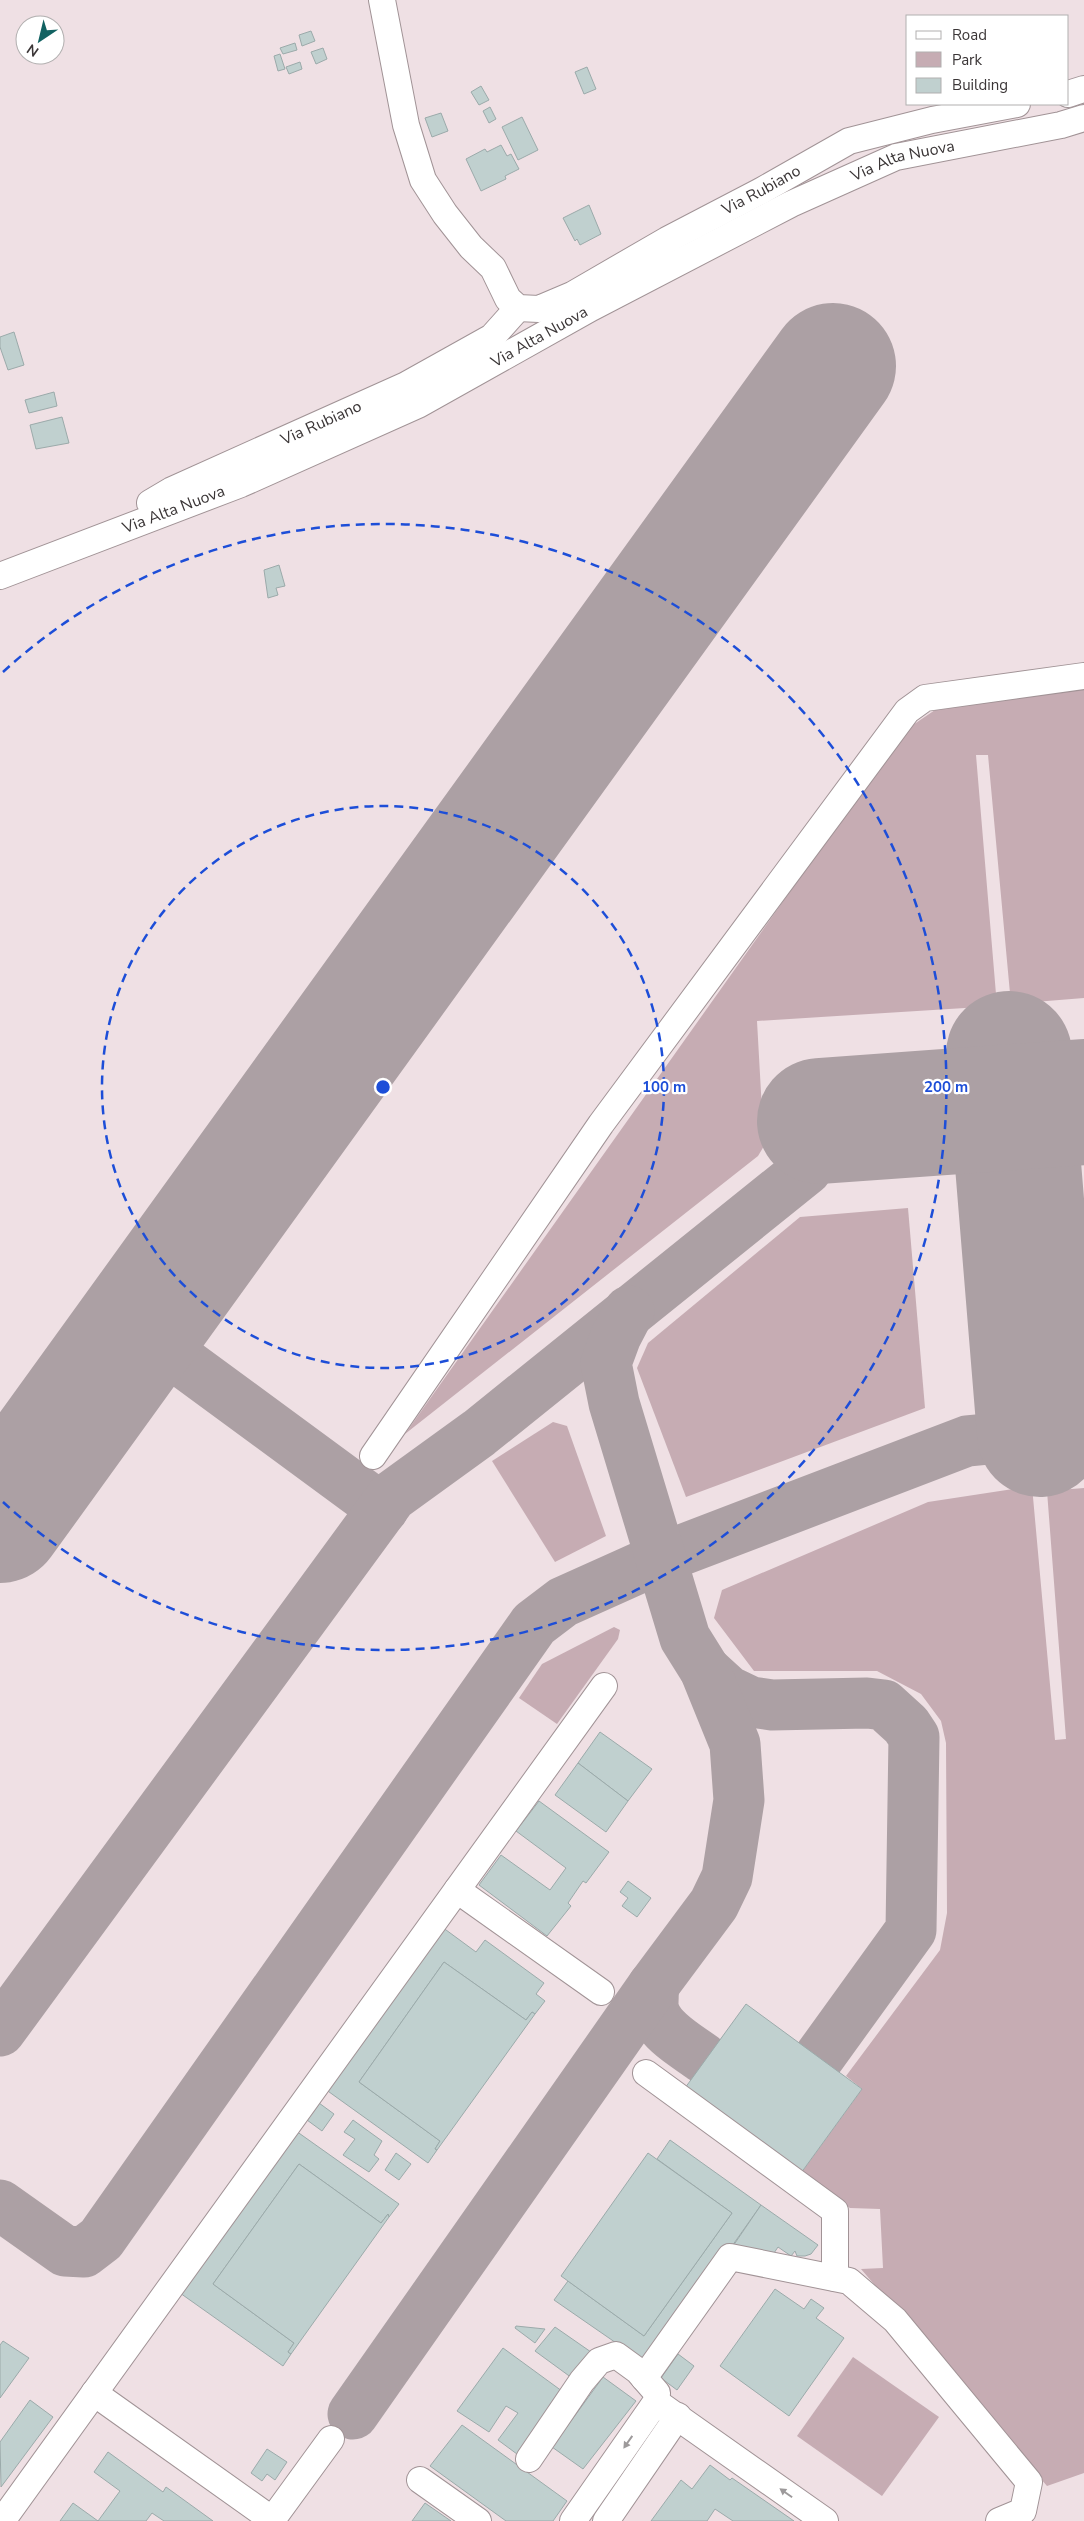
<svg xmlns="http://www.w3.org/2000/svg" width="1084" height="2521" font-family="'Nunito Sans',sans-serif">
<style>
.green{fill:#c6acb3}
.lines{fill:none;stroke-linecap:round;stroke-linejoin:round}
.taxiway{stroke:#aca0a4;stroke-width:51}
.runway{stroke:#aca0a4;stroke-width:126}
.building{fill:#c0d0cf;stroke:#9baaaa}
.minor-casing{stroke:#a19396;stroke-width:28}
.minor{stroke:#fff;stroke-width:26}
.oneway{fill:#9d9a9b}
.ring{fill:none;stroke:#1d4ed8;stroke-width:2.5;stroke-dasharray:9 6}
.labels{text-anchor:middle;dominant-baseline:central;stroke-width:4.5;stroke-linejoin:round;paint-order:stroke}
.street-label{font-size:16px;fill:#3b3637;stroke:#fff}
.centre{fill:#1d4ed8;stroke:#fff;stroke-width:2.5}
.ring-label{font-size:15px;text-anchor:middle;font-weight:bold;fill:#1d4ed8;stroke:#fff;stroke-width:4.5;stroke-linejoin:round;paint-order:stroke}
</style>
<rect width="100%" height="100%" fill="#efe0e4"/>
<!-- green -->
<g class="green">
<polygon points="1084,686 1084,998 1011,1004 988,755 976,755 997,1006 757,1021 764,1146 758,1156 405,1434 904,731 935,710"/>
<polygon points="908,1208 925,1408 686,1497 637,1368 648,1343 800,1217"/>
<polygon points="553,1422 567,1426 606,1536 555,1562 492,1461"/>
<polygon points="1032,1486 1055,1740 1066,1739 1047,1491 1084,1488 1084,2473 1047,2486 861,2269 883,2268 880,2209 850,2208 801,2173 862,2089 846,2076 940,1950 947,1913 946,1743 941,1721 921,1694 877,1671 754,1671 714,1618 722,1590 928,1502"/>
<polygon points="614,1627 620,1630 618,1639 557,1724 519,1698 542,1664"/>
<polygon points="853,2357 939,2417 882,2496 797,2436"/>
</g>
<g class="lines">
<!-- taxiway -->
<g class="taxiway">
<polyline points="138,1329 383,1509"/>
<polyline points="705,1670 728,1691 751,1702 772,1705 867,1703 884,1705 906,1725 914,1737 911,1930 820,2056"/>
<path d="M653,1986c1,8 -1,18 1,25 6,21 33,35 49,47"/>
<polyline points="0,2031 392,1496 479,1433 806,1170 820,1121"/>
<polyline points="0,2205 65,2251 84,2252 101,2239 534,1624 563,1602 661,1558 967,1441 1040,1434"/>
<polyline points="353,2414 653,1986 714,1904 727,1877 739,1800 735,1744 705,1670 685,1638 614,1403 606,1363 616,1336 629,1311"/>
</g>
<!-- runway -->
<g class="runway">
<polyline points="1009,1054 1040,1434"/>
<polyline points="820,1121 1084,1102"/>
<polyline points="0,1520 833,366"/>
</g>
</g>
<!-- building -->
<g class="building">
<polygon points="311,31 315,41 302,46 299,35"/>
<polygon points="295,43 297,50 283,54 280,48"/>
<polygon points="323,48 327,59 316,64 311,52"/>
<polygon points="280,54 285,69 278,71 274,56"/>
<polygon points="300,62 302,69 289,74 286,67"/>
<polygon points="587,67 596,89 584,94 575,72"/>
<polygon points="481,86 489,100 479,105 471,92"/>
<polygon points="490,107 496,119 489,123 483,111"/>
<polygon points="441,113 448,131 432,137 425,118"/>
<polygon points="522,117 538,150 518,160 502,127"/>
<polygon points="501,145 507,156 511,154 519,169 505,176 506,179 481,191 466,159 485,149 487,152"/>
<polygon points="589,205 601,234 580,245 577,239 575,241 563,218"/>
<polygon points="14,332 24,365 8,370 0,347 0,337"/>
<polygon points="54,392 57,406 29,413 25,400"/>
<polygon points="62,417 69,443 36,449 30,425"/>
<polygon points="279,565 285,586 276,588 278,595 268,598 264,570"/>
<polygon points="600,1732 652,1769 628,1801 578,1763"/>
<polygon points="578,1763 628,1801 606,1832 555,1795"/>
<polygon points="539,1801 609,1852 586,1883 583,1881 568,1903 571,1906 547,1936 479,1885 501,1855 550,1890 566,1868 516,1831"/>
<polygon points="628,1881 651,1898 637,1917 622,1906 628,1898 620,1892"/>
<polygon points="442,1927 476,1952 485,1940 544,1983 536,1994 545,2001 535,2014 532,2012 526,2020 444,1962 359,2082 440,2141 435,2149 437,2150 428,2163 325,2089"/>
<polygon points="444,1962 526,2020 532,2012 535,2014 437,2150 435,2149 440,2141 359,2082"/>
<polygon points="746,2004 862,2089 801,2173 685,2088"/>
<polygon points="319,2103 334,2114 322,2131 307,2120"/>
<polygon points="353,2120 382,2141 374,2155 379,2159 369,2172 343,2155 355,2139 344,2132"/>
<polygon points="296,2131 399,2204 389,2217 388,2214 381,2223 299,2164 213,2284 294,2343 288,2352 291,2354 283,2366 180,2293"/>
<polygon points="670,2140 761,2205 648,2365 554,2300 568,2281 644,2336 732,2213 657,2159"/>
<polygon points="396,2153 411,2164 399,2180 385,2170"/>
<polygon points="648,2153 732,2213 644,2336 561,2276"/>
<polygon points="299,2164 381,2223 388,2214 389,2217 291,2354 288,2352 294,2343 213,2284"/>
<polygon points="761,2205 818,2245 811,2254 805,2256 797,2256 795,2251 791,2256 778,2247 770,2259 733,2246"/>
<polygon points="775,2289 804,2309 811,2299 824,2308 816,2318 844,2338 789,2416 720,2366"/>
<polygon points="516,2326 545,2329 535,2343 515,2328"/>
<polygon points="555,2327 591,2352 572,2378 535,2351"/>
<polygon points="3,2341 29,2358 0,2398 0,2345"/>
<polygon points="503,2348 566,2394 521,2457 498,2440 518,2413 506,2406 489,2432 457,2411"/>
<polygon points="678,2354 694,2366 677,2390 661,2378"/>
<polygon points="603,2377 636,2401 583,2469 552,2447"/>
<polygon points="30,2400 53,2417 1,2487 0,2442"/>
<polygon points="462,2425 567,2501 553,2521 506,2521 430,2466"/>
<polygon points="267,2449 287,2462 275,2480 267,2474 262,2481 251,2473"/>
<polygon points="108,2452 163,2492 166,2487 213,2521 164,2521 152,2513 146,2521 60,2521 73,2503 98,2521 120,2491 94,2472"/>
<polygon points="710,2465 730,2480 732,2478 794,2521 733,2521 715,2509 707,2521 651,2521 681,2480 692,2489"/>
<polygon points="425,2503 451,2521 412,2521"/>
</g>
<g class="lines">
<!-- minor casing -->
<g class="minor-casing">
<g id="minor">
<path id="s1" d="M382,0l24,125 17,55 22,34 26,33 22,21 15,31 10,9 21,1 33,-14 95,-55 94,-49 88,-50 83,-21 85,-16"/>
<polyline points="1068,94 1084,89"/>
<path id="s2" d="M150,503l22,-13 234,-105 86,-48 26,-29"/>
<path id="s3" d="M0,576l241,-92 177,-79 173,-97 200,-104 105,-47 165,-32 23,-7"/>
<polyline points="373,1456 601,1124 907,711 925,698 1084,676"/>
<polyline points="457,1890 601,1992"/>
<polyline points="646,2073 835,2211 835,2278"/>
<polyline points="644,2378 730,2257 849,2281 895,2320 1029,2482 1023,2511 999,2521"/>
<polyline points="94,2393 274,2521"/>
<polyline points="656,2402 825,2521"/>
<polyline points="529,2459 582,2381 599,2361 616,2355 638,2371 657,2393 656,2402 573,2521"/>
<polyline points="420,2480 478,2521"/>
<polyline points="272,2520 331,2439"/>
<polyline points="2,2521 604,1686"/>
<polyline points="606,2521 678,2416"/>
</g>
</g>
<!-- minor -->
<use href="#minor" class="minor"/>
</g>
<!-- one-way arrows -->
<defs><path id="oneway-solid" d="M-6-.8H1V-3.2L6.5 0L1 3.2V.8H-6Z" transform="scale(1.25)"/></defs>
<g class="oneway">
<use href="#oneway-solid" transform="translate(628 2442) rotate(125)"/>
<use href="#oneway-solid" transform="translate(786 2493) rotate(-145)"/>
</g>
<!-- distance rings -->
<g class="ring">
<circle cx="383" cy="1087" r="281"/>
<path d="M3 672A563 563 0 1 1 3 1502"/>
</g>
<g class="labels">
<!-- street labels -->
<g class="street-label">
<text stroke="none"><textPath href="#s3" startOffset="996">Via Alta Nuova</textPath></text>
<text stroke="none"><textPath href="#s1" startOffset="619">Via Rubiano</textPath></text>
<text stroke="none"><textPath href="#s3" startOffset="591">Via Alta Nuova</textPath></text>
<text stroke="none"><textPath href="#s2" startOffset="189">Via Rubiano</textPath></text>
<text stroke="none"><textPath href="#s3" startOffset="186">Via Alta Nuova</textPath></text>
</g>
</g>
<circle cx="383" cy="1087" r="8" class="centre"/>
<g class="ring-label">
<text x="664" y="1092">100 m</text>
<text x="946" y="1092">200 m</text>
</g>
<!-- legend -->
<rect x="906" y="15" width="162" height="90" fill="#ffffff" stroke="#b1afaf"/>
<rect x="916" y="31" width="25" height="8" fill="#ffffff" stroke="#b1afaf"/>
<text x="952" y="40" font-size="15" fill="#3b3637">Road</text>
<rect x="916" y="52" width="25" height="15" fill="#c6acb3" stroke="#b1afaf"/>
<text x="952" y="65" font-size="15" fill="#3b3637">Park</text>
<rect x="916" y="78" width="25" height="15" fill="#c0d0cf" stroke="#b1afaf"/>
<text x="952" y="90" font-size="15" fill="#3b3637">Building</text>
<!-- north arrow -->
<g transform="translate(40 40) rotate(215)"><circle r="24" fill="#ffffff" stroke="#b1afaf"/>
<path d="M0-4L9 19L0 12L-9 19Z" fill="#126262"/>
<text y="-8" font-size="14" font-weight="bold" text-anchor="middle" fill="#3b3637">N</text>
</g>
</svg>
